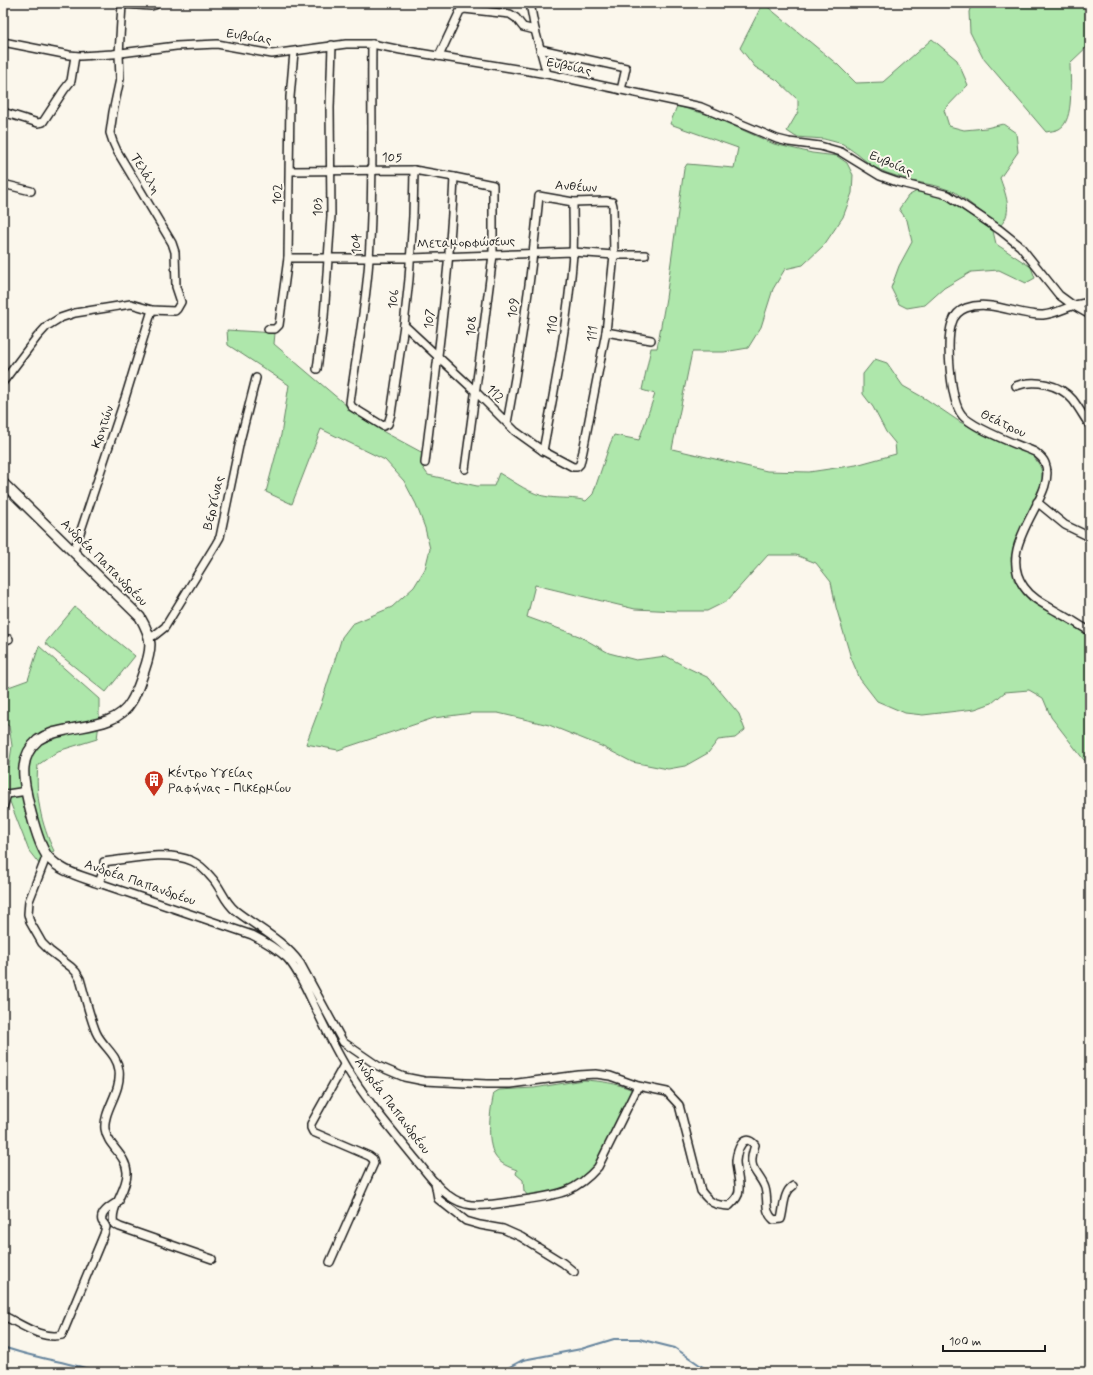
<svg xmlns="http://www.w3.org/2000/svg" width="1093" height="1375" font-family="Mynerve,sans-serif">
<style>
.green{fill:#aee7ab;stroke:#658264}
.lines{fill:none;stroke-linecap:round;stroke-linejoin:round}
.stream{stroke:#65849d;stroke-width:2}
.minor-casing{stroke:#1c1c1c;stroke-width:10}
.major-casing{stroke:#1c1c1c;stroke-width:12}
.minor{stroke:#fbf7ec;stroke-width:7}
.major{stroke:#fbf7ec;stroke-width:9}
.labels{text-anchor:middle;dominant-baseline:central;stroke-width:4;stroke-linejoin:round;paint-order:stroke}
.street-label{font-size:13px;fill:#1c1c1c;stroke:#fbf7ec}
.poi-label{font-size:13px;fill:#1c1c1c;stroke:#fbf7ec;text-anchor:start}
</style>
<rect width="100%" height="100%" fill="#fbf7ec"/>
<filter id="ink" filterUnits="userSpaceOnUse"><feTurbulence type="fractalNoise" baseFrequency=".025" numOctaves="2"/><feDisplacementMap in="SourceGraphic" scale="8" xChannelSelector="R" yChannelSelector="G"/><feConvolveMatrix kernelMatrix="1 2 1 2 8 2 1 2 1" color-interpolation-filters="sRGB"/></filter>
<g filter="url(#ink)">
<!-- green -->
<g class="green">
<path d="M763,3l75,62 18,18 27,-1 49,-43 25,21 11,25 -24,25 5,16 15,4 22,-2 17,-4 13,9 2,19 -18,26c5,15 14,34 0,48l-45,-34 -18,-6 -25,-5 -25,-8 -15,-7 -15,-12 -14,-10 -19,-5 -28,-2 -9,-6 11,-19v-12l-21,-20 -22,-13 -15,-19z"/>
<path d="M972,3h118v41l-20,19c0,16 5,58 -11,66 -4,2 -9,2 -13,3l-63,-74 -13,-26 -1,-20z"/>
<path d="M677,106l32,9 65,29 38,9 25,3 10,7 6,12 -1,18 -9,24 -19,28 -21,20 -18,4 -12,20 -12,38 -13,21 -24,4h-32l-20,97 95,22 42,1 47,-7 40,-11 -1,-11 -9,-11 -13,-25 -10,-13v-20l12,-15 12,4 16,23 23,13 34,23 73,34c8,10 10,14 9,27l-24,53 -7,22 3,22 16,21 60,35v126l-6,-2 -33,-43 -8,-19 -14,-8 -24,2 -13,11 -17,6 -52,6 -18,-2 -28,-12 -17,-22 -9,-21 -15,-51 -5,-25 -15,-19 -20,-8h-28l-41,46 -20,10h-30l-42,-2 -100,-24 -8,32 52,19 30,17 27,7 30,-4 20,11 23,11 30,36 6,16 -10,8 -17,2 -10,13 -23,13 -17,3 -36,-7 -31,-16 -52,-21 -51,-12h-26l-38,5 -96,32 -32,-6 15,-40 21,-67 10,-13 40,-17 22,-20 11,-18 5,-20 -5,-21 -9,-24 -12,-23 -19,-21 -64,-31 -29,75 -26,-12 15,-57 8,-50 -61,-40 -1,-15 48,3 -1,11 73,62 37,26 39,21 -2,12 7,10 49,11h17l5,-13c16,9 32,22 50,24 13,2 25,0 37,4l7,-7 17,-50 4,-9 25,5 16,-46 -13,-4 9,-42h6l9,-50 18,-129 3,-5 47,4 4,-20 -68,-24z"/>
<polygon points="917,191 945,198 993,231 996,244 1031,267 1035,278 1026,283 999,270 971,272 944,288 925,305 907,308 899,304 891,288 899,266 912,242 907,220 899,209 908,196"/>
<polygon points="75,607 135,656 106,692 45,643"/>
<path d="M39,646l60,53v24l-2,16 -39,12 -20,14c-3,30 3,59 16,86l-7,4 -7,10 -11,-14 -22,-57 -4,-1v-25l6,-2 3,-20 -3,-20 -6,-4v-33l25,-9z"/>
<path d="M583,1080c18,1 33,3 50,10l-11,19 -13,35 -12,21 -11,12 -24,14 -34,5 -4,-5 -1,-11 -7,-6 1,-4c-8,-3 -17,-6 -22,-14 -9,-15 -5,-46 -1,-63l5,-3 35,-2z"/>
</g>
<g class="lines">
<!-- stream -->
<g class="stream">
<path d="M3,1347c31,11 64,15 96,25"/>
<polyline points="504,1372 508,1368 523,1360 581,1349 614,1339 639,1339 675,1348 710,1372"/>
</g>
<!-- minor casing -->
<g class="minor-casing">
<g id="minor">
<polyline points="530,3 535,30 547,74"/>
<polyline points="3,42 69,55 80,56 113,54 176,46 217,44 272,54 346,44 372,44 401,50 547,74 692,105 701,107 777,139 789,142 820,146 841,152 880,176 897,182 948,195 1000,230 1020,246 1059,295 1074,306 1090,315"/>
<path d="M372,44c-1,71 2,143 -3,215 -3,48 -13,96 -19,144l2,4 31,19 5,-2 3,-10 13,-89 5,-46 4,-63 1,-46"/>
<polyline points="540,49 626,68 621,90"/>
<polyline points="439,56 460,11 464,9 510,14 516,18 523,27 535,30"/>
<polyline points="3,112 38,123 43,122 64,90 71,81 75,56"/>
<polyline points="290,171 414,170 454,177 493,185 493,255 481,350 465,469"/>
<polyline points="3,184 31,191"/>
<polyline points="288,258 411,258 573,252 614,255 645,255"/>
<path d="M1090,302c-5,1 -10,2 -15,3 -10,3 -20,9 -32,10 -25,1 -52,-16 -77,-7 -8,3 -12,8 -14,15 -6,17 -2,78 10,92 10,13 56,30 73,37 4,3 8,6 10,11 14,33 -52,81 -21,124 9,13 24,19 37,27 10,5 19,12 29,17"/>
<path d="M404,325l71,66 40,40 28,20 30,16h4l3,-3 3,-13 23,-119 8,-77 -1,-49 -1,-4 -6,-1 -33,1 -34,-6c-7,76 -18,152 -32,227"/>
<polyline points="268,329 275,329 279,325 288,258 290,97 294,52"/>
<polyline points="606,332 651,340"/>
<polyline points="317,369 324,317 331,216 330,108 332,45"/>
<polyline points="3,382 37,337 47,326 60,318 75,313 131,304 152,310 175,311 177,309 181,302 176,287 175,252 172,243 117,151 113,142 110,133 113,112 120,79 119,54 122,4 151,6 155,5 157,3"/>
<path d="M1016,386c18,-7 44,-2 57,14 6,8 11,17 17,26"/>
<path d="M543,451c12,-65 25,-131 30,-197 1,-17 0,-35 0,-52"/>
<path d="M425,463c11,-95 25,-190 29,-286"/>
<polyline points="1037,502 1065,525 1090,537"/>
<polyline points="74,551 125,398 152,310"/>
<polyline points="150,637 155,635 165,627 216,544 220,537 240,441 256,378"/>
<polyline points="3,641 9,639"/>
<polyline points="3,793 7,794 27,791"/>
<polyline points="3,808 7,794"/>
<path d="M47,855l-18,46 -1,13 2,8 12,21 8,8 21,16 5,5 4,7c5,17 9,36 16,53 6,14 21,22 23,38 3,22 -16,40 -14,59 2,17 21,25 22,43 1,17 -18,36 -13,52l6,3 92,32"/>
<path d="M638,1086l-40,81c-24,27 -41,28 -75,33 -15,2 -43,8 -57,4 -21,-5 -36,-27 -49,-43 -25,-31 -51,-61 -71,-94 -12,-20 -22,-41 -32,-62 -8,-16 -15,-34 -27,-47 -11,-10 -23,-17 -35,-23l-153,-52 5,-14v-7c26,-3 64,-12 88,-1 7,3 14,10 19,16 10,10 13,25 25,34 22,17 47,29 64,52l38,70 5,9 35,24 26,11 20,4 63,3h23l69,-9 17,-1 14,2 28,10 29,6 12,13 22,86c9,12 13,14 28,15 5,-5 10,-9 10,-16 1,-10 -3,-19 -3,-29 1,-10 7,-30 19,-16 -2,7 -5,15 -2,22 3,7 10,14 12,21 4,14 -2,22 9,32l7,-1c3,-10 2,-27 12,-33"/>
<polyline points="435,1182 438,1199 466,1221 480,1225 503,1229 521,1237 563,1263 574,1272"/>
<polyline points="330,1262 374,1163 373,1159 369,1156 313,1132 311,1128 311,1124 344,1065"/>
<path d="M6,1317c16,8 37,23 56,18l42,-101 2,-7c-1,-3 -3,-4 -4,-6 -3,-9 11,-16 17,-20"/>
</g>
</g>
<!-- major casing -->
<g class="major-casing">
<path id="major" d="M3,483l137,134c13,22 12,31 4,54 -4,11 -7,22 -13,31 -12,22 -43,23 -65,28 -10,2 -20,4 -28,10 -8,7 -13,17 -14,27 -2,17 13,77 24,90 13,15 33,19 51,26"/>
</g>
<!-- minor -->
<use href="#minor" class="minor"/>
<!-- major -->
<use href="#major" class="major"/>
</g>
</g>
<!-- icons -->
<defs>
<g id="building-pin" transform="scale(1)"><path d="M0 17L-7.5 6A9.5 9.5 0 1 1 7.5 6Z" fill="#c8321e" stroke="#fbf7ec"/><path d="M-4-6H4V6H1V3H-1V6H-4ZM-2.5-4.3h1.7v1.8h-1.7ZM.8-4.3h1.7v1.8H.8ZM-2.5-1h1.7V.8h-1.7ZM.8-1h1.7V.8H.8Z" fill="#fff"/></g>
</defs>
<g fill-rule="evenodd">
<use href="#building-pin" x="154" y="780"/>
</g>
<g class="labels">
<!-- street labels -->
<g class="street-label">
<text transform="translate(249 37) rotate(9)">Ευβοίας</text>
<text transform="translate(569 67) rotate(12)">Ευβοίας</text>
<text transform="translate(392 158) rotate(1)">105</text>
<text transform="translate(891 164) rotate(23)">Ευβοίας</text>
<text transform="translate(145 174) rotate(59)">Τελάλη</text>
<text transform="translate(576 187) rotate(4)">Ανθέων</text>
<text transform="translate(278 194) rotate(-89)">102</text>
<text transform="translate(318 207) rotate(-90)">103</text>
<text transform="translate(466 243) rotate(-2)">Μεταμορφώσεως</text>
<text transform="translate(357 244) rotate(-88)">104</text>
<text transform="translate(394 299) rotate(-84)">106</text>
<text transform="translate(514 308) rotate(-82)">109</text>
<text transform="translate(430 319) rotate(-83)">107</text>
<text transform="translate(553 325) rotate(-82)">110</text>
<text transform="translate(472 326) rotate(-84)">108</text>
<text transform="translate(593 334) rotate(-81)">111</text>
<text transform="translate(495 394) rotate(45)">112</text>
<text transform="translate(1003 424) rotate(25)">Θεάτρου</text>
<text transform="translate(103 427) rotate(-71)">Κρητών</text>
<text transform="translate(214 503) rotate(-77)">Βεργίνας</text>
<text transform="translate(104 563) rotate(45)">Ανδρέα Παπανδρέου</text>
<text transform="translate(140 883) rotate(19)">Ανδρέα Παπανδρέου</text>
<text transform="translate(392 1106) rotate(53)">Ανδρέα Παπανδρέου</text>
</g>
<!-- poi labels -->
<g class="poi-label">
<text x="168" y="773">Κέντρο Υγείας<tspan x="168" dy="15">Ραφήνας - Πικερμίου</tspan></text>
</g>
</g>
<!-- margin -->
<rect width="1093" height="1375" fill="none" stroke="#fbf7ec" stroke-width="16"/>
<rect x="8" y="8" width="1077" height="1359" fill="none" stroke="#1c1c1c" stroke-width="1.5" filter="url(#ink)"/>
<!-- scale -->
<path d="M943 1345v6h102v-6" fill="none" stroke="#1c1c1c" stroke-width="2"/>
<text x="949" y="1345" font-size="12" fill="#1c1c1c" stroke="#fbf7ec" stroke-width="3" paint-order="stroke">100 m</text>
</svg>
